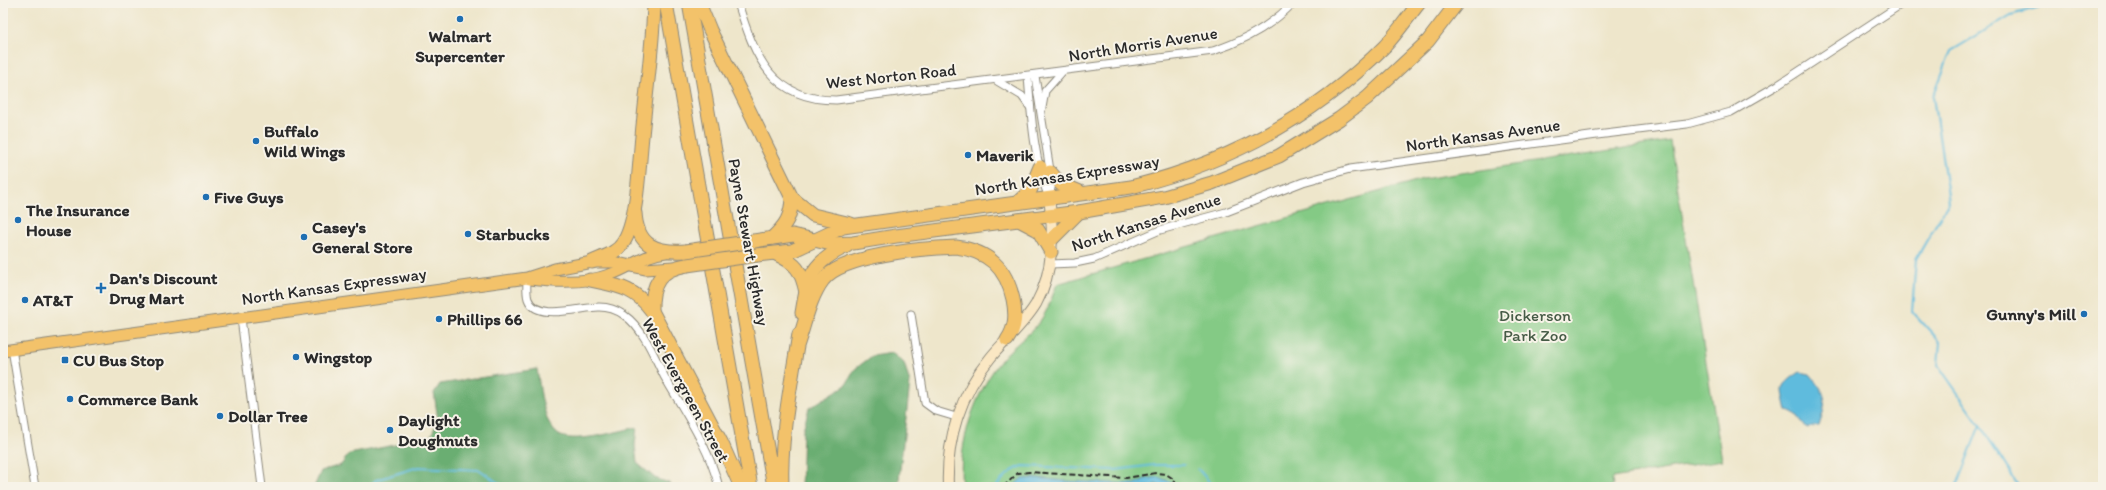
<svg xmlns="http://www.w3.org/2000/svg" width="2106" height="490" font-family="Itim,sans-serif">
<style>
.green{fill:#84ca85;stroke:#587a58}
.forest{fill:#6bae72;stroke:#4b6c4e}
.water{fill:#5fbbdd;stroke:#457384}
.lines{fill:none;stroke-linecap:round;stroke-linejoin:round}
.stream{stroke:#5fbbdd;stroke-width:2}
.street-casing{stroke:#8c887b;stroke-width:9}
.secondary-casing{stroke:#8c887b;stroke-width:12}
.primary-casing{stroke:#8c887b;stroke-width:13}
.highway-casing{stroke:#8c887b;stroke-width:15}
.street{stroke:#fff;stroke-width:7}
.secondary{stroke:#fae7c3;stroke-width:10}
.primary{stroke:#f3c26a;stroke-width:11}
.highway{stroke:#f3c26a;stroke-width:13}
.rail{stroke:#2b2b2b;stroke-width:2;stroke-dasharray:6 3;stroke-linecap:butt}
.highway-bridge-casing{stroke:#8c887b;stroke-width:15;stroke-linecap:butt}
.highway-bridge{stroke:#f3c26a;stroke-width:13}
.poi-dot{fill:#1f6fb2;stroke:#f7f3e8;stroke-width:1.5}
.labels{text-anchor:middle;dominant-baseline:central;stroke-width:4;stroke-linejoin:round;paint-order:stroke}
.poi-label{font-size:17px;font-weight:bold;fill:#2b2b2b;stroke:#f7f3e8;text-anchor:start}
.street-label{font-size:17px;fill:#2b2b2b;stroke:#f7f3e8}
.park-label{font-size:17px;fill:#465b46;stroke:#f7f3e8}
</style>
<rect width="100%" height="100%" fill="#f7f3e8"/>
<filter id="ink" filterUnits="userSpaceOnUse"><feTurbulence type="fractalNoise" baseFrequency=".025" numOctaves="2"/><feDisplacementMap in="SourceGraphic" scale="8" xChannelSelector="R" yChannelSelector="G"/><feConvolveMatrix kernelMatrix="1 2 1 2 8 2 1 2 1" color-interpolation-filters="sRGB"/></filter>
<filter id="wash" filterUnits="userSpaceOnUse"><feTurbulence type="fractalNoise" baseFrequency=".012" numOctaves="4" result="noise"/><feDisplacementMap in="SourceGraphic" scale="16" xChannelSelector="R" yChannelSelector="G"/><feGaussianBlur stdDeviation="0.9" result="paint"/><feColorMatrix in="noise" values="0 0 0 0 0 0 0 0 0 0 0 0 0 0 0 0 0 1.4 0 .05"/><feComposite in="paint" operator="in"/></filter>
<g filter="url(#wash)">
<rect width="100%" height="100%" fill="#eee6cb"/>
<!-- green -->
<path class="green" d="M1670,141l52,319 -110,18 1,9h-651c-5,-43 13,-95 40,-128 13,-16 32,-26 42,-44 6,-10 9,-21 13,-31l366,-105z"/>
<!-- forest -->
<g class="forest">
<polygon points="892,353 904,363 910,383 898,487 801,487 803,430 809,408 846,385 855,369 872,356"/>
<path d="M537,369c3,17 6,59 24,67 17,7 58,-5 76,-9l-2,18 2,18 18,15 14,5 2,4h-357l7,-16 20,-6 8,-11 81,-16 8,-18 -4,-27 6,-9z"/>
</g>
<!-- water -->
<g class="water">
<path d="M1800,372l10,2c18,21 17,27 9,52l-12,2 -11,-14 -9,-3c-5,-25 -9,-24 13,-39z"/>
<polygon points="1158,477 1171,482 1170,487 1161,487 1156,484 1151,487 1012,487 1021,479 1038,478 1065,481 1135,484 1145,479"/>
</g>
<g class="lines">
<!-- stream -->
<g class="stream">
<polyline points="1198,469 1214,487"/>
<polyline points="369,487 376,480 418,467 480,470 504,487"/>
<path d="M995,487c9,-9 16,-18 28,-21l92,4 39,-5h30"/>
<polyline points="1956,487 1980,425"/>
<polyline points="2019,487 1980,425 1938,365 1940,342 1912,311 1916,259 1949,202 1933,97 1951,51 2011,15 2054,3"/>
</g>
</g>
</g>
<g filter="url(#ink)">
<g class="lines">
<!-- street casing -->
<g class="street-casing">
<g id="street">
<path d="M738,3c17,54 33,97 98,97l377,-49c31,-10 57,-24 80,-48"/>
<path d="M1028,76c3,39 6,86 21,122"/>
<polyline points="1035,76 1052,183 1049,198"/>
<polyline points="997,81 1022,96 1030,107"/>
<polyline points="1042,108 1045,91 1062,72"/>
<polyline points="1050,264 1075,263 1094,259 1160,230 1226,212 1303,182 1350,169 1597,135 1687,124 1731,112 1778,85 1903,3"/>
<path d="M527,278c0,7 -1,15 1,21 8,23 53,8 71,8 9,0 18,3 25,8 19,13 30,41 40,61 20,35 45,71 55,111"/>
<polyline points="911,314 925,403 936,411 956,417"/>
<polyline points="241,318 262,487"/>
<polyline points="12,349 35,487"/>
</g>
</g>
<!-- secondary casing -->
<g class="secondary-casing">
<path id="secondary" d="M948,487c-2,-47 12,-93 43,-130 14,-17 33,-33 45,-53 18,-33 18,-70 13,-106"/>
</g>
<!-- primary casing -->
<g class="primary-casing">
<g id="primary">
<path d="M530,279c25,3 55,5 79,-4 21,-7 35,-21 57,-23"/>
<polyline points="3,351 527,278 555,269 592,262 613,262 645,269 673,267"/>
</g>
</g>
<!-- highway casing -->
<g class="highway-casing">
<g id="highway">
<polyline points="666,3 751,487"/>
<polyline points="689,3 774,487"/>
<polyline points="699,3 710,30 792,198 813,215 851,224"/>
<polyline points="1050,172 1061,184 1080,192"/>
<polyline points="1018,202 1030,191 1040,167"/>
<path d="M635,213c2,33 21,40 51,38"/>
<polyline points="1019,220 1038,230 1051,252"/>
<path d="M772,238c14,-13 19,-21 20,-40"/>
<polyline points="1052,239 1079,212"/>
<polyline points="754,241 793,235 831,244 853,243 896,236 1079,212 1164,197 1212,183 1279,156 1339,119 1367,98 1428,41 1457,3"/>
<path d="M776,254c21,10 25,16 30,38"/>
<path d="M757,255l35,-4 51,-24 288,-40c97,-24 183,-70 254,-141 12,-13 23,-29 34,-43"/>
<path d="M592,262c10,-5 24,-8 31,-19 15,-22 16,-79 19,-107 4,-44 11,-89 12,-133"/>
<path d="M590,280c28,6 44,7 62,31l69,131 20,45"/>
<path d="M652,311c-1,-27 8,-42 35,-46"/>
<path d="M802,313c6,-37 10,-51 45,-67"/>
<path d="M798,343c7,-20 12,-46 25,-63 18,-25 102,-32 133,-33 33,4 50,21 57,52 3,15 3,28 -6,41"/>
<path d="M782,487c-2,-51 9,-102 17,-153"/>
</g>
</g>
<!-- street -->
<use href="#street" class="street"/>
<!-- secondary -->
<use href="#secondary" class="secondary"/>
<!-- primary -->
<use href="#primary" class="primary"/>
<!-- highway -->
<use href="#highway" class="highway"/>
<!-- rail -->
<polyline class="rail" points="1003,487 1018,473 1029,472 1126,478 1156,473 1166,474 1172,478 1179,487"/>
<!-- highway-bridge casing -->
<g class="highway-bridge-casing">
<g id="highway-bridge">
<polyline points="686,251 754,241"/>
<polyline points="687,265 757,255"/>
</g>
</g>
<!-- highway-bridge -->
<use href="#highway-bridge" class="highway-bridge"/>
</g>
</g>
<!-- markers -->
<g class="poi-dot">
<circle cx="460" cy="19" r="4"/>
<circle cx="256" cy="141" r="4"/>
<circle cx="968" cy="155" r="4"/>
<circle cx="206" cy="197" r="4"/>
<circle cx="18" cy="220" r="4"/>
<circle cx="468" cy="234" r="4"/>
<circle cx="304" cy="237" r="4"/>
<path d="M99 282h4v4h4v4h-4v4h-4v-4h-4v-4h4z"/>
<circle cx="25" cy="300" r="4"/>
<circle cx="2084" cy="314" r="4"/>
<circle cx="439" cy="319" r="4"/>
<circle cx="296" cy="357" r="4"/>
<rect x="61" y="356" width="8" height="8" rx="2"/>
<circle cx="70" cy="399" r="4"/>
<circle cx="220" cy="416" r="4"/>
<circle cx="390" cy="430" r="4"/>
</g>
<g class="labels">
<!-- poi labels -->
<g class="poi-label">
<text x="460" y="36" text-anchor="middle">Walmart<tspan x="460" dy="20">Supercenter</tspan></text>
<text x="264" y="131">Buffalo<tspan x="264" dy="20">Wild Wings</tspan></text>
<text x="976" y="155">Maverik</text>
<text x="214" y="197">Five Guys</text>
<text x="26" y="210">The Insurance<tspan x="26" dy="20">House</tspan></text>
<text x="312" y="227">Casey's<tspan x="312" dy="20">General Store</tspan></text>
<text x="476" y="234">Starbucks</text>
<text x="109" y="278">Dan's Discount<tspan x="109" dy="20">Drug Mart</tspan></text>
<text x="33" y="300">AT&amp;T</text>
<text x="2076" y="314" text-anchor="end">Gunny's Mill</text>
<text x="447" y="319">Phillips 66</text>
<text x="304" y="357">Wingstop</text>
<text x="73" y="360">CU Bus Stop</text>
<text x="78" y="399">Commerce Bank</text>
<text x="228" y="416">Dollar Tree</text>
<text x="398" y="420">Daylight<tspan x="398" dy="20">Doughnuts</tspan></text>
</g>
<!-- street labels -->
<g class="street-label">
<text transform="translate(1143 44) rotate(-9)">North Morris Avenue</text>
<text transform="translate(891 76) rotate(-6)">West Norton Road</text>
<text transform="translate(1483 135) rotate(-8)">North Kansas Avenue</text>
<text transform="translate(1067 175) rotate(-9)">North Kansas Expressway</text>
<text transform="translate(1146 222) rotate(-18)">North Kansas Avenue</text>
<text transform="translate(749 242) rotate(80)">Payne Stewart Highway</text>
<text transform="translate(334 286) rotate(-8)">North Kansas Expressway</text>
<text transform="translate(686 390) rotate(61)">West Evergreen Street</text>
</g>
<!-- park labels -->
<g class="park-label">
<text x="1535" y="315">Dickerson<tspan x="1535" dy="20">Park Zoo</tspan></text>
</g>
</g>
<!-- margin -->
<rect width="2106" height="490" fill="none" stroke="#f7f3e8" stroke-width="16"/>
</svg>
